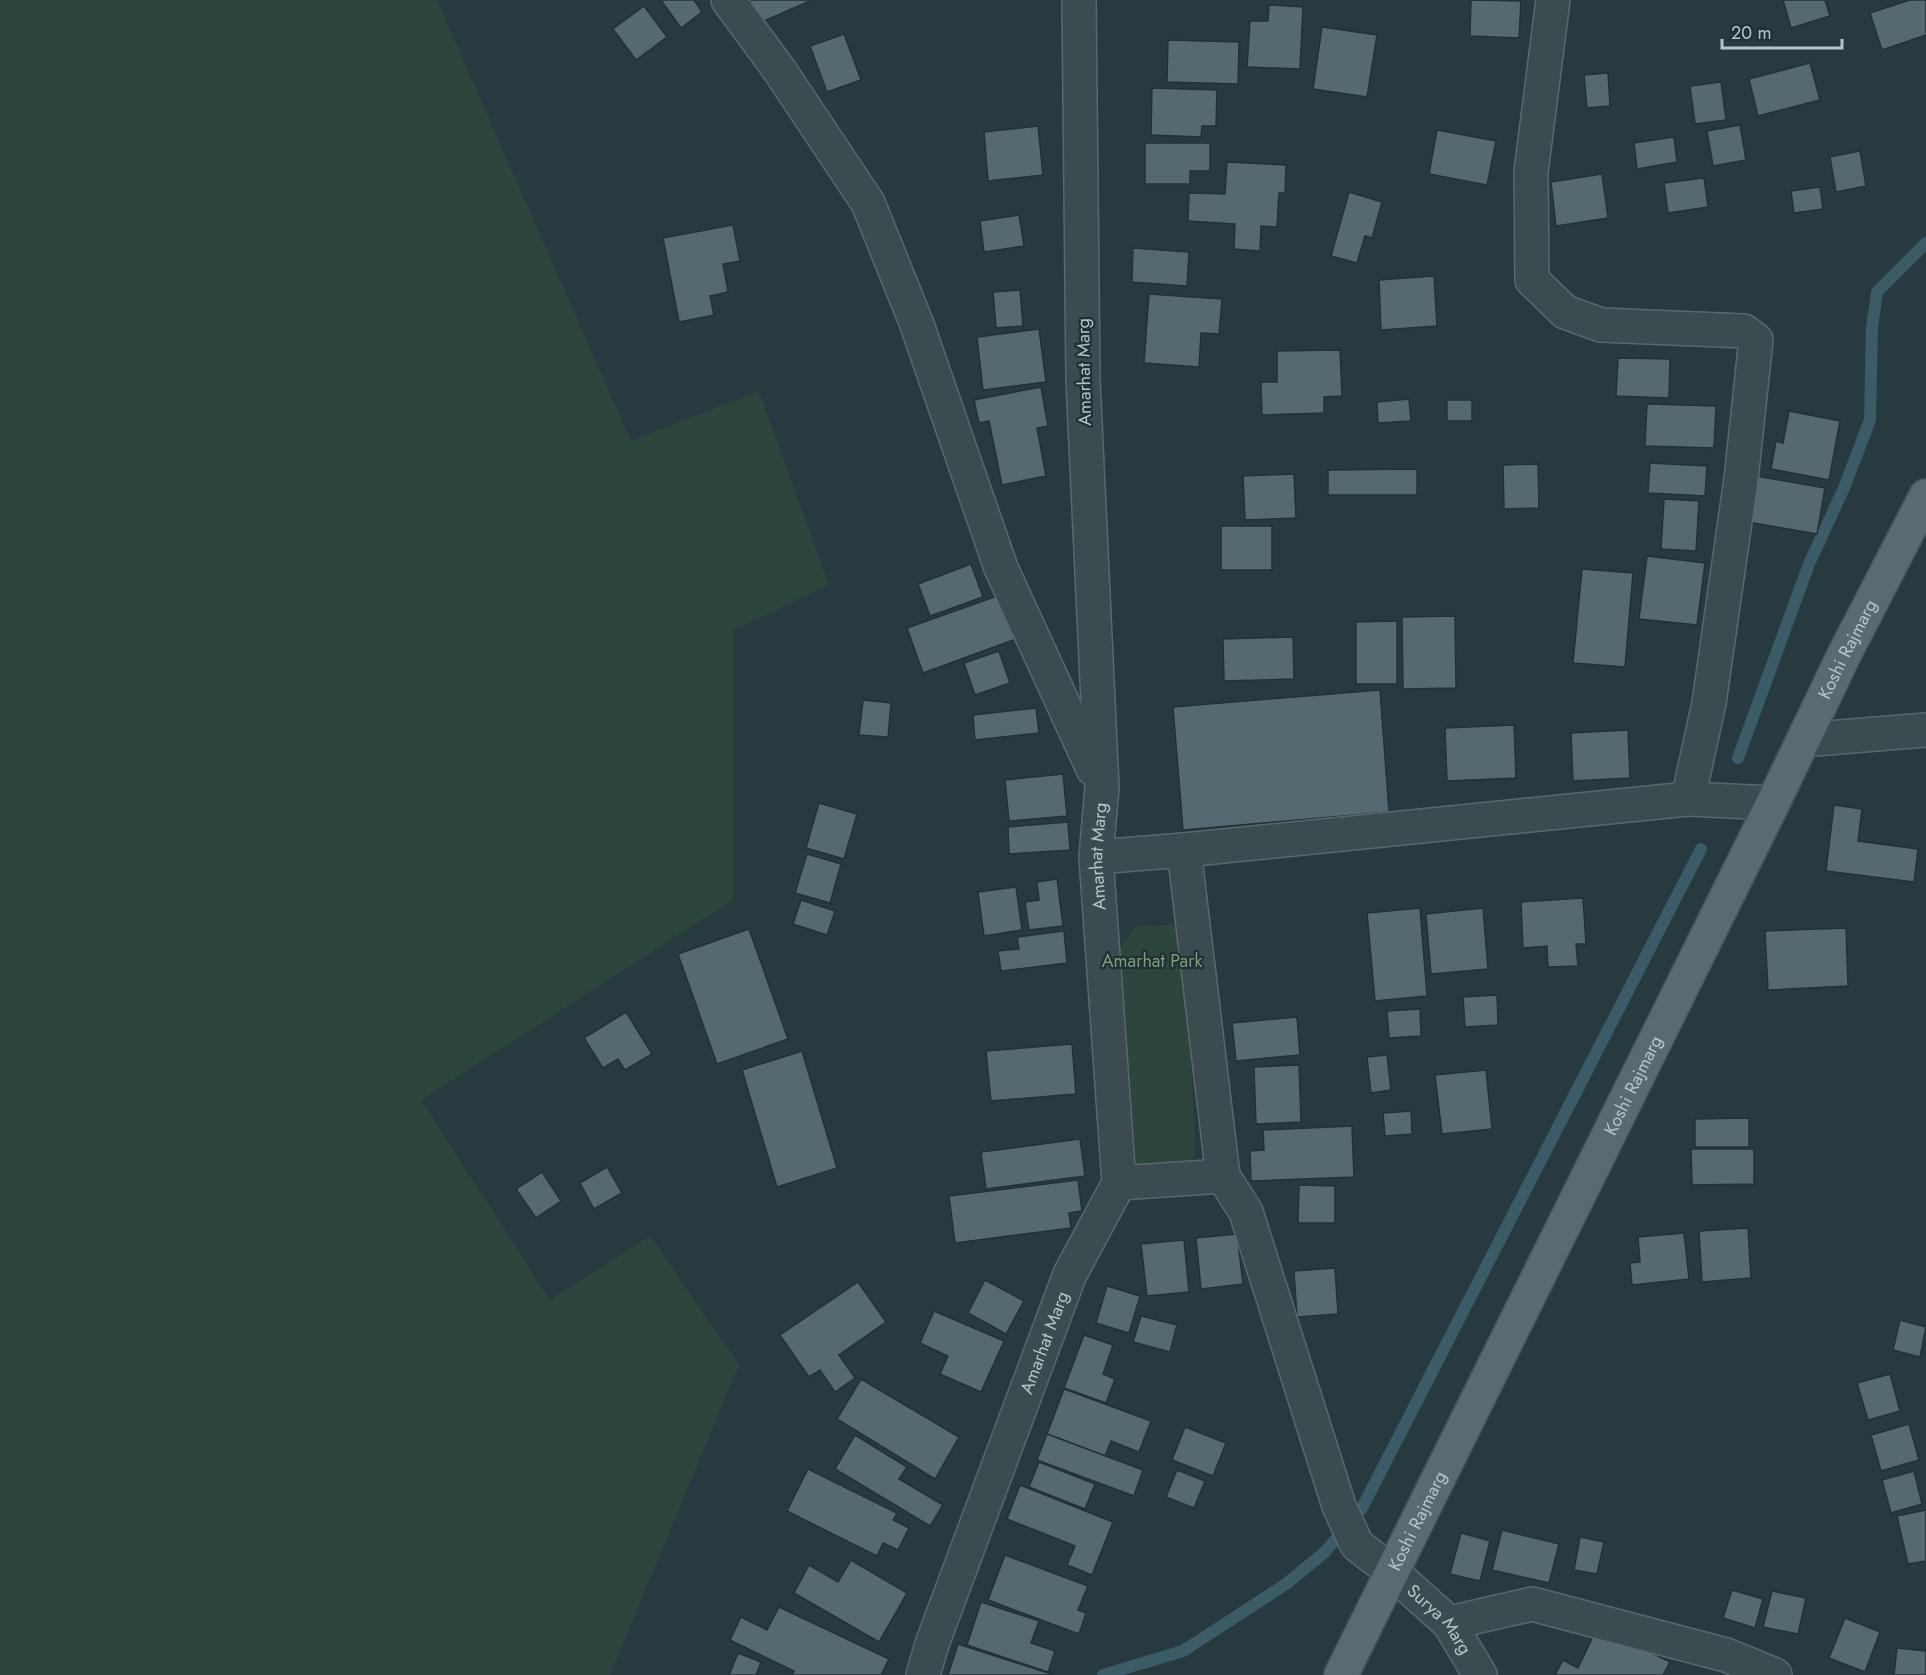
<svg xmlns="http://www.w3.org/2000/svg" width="1926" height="1675" font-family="Jost,sans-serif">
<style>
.green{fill:#2c453d}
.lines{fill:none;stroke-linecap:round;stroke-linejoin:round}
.stream{stroke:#3b5c66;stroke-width:12}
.building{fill:#556a70;stroke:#223237;stroke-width:1.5}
.street-casing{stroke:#59686d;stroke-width:36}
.primary-casing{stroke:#47575c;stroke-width:36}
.street{stroke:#3b4b50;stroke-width:33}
.primary{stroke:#596a70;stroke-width:33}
.labels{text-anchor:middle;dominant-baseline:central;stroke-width:4.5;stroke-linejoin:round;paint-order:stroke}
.street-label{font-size:18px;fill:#b7c5ca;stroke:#203035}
.park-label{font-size:18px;fill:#7b9f76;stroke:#203035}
</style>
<rect width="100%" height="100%" fill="#273a40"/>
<!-- green -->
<g class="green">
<polygon points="0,0 437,0 631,441 759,391 829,585 733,630 733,900 421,1100 550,1300 650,1236 739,1365 610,1675 0,1675"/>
<polygon points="1173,925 1183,937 1195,1132 1194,1157 1183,1174 1135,1173 1119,950 1136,926"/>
</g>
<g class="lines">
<!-- stream -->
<g class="stream">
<polyline points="1738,758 1809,564 1844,488 1870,420 1872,327 1877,292 1926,243"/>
<polyline points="1103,1675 1183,1651 1286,1584 1325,1552 1362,1508 1701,849"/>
</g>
</g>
<!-- building -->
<g class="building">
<polygon points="661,0 694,0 702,12 681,28"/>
<polygon points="750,0 812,0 759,23"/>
<polygon points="1471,0 1521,1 1519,38 1470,36"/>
<polygon points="1783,0 1825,0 1830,16 1791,28"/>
<polygon points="1910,0 1926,0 1926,35 1882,50 1870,13"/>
<polygon points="1269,5 1303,7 1300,69 1247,67 1250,21 1268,21"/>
<polygon points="644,6 667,37 636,60 613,29"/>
<polygon points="1322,27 1377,35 1367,97 1313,89"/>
<polygon points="844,34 861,80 827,92 810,46"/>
<polygon points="1168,40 1239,42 1238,84 1167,82"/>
<polygon points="1810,63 1820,100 1758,116 1749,79"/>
<polygon points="1608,73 1610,106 1587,108 1584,75"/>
<polygon points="1721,82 1726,120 1695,124 1690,86"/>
<polygon points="1152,88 1217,90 1216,126 1202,126 1201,137 1151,135"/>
<polygon points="1740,125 1746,160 1713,166 1707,131"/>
<polygon points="1038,126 1043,175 988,181 984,132"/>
<polygon points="1437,130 1496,141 1487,185 1429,174"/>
<polygon points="1674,137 1677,162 1637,169 1634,143"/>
<polygon points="1145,143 1210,143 1210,171 1190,171 1190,184 1145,184"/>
<polygon points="1860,151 1866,186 1836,192 1830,157"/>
<polygon points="1227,162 1286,165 1285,193 1279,193 1277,227 1261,226 1260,251 1234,249 1235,224 1188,221 1189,193 1225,194"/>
<polygon points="1602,174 1608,218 1556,226 1551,182"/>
<polygon points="1704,178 1708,207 1668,213 1664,183"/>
<polygon points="1820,187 1823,209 1794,213 1791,191"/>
<polygon points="1349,192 1382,202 1372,238 1365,236 1357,263 1331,256"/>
<polygon points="1019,215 1024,246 984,252 980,221"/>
<polygon points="733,225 740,261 723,264 728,292 710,296 714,315 679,322 663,238"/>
<polygon points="1133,248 1189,252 1187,286 1132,282"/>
<polygon points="1434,276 1437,326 1381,330 1379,280"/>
<polygon points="1020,290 1023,326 996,328 993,292"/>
<polygon points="1149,294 1222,299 1219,334 1201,333 1199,367 1144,363"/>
<polygon points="1039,329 1046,382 983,390 977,337"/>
<polygon points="1340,350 1342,396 1324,397 1324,413 1262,415 1261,382 1277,382 1277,351"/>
<polygon points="1618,358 1670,359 1669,398 1616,396"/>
<polygon points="1041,387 1048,426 1037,428 1046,476 1002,485 989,421 979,423 974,400"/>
<polygon points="1409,399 1411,421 1378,423 1377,402"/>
<rect x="1447" y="400" width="25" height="21"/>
<polygon points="1647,404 1716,406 1714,448 1645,446"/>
<polygon points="1789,411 1840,421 1829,480 1771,469 1776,441 1783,443"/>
<polygon points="1650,463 1707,466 1705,496 1648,493"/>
<polygon points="1538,464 1539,508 1504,509 1503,465"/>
<polygon points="1417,469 1417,495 1328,495 1328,470"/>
<polygon points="1294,474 1296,518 1245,520 1243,476"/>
<polygon points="1756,476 1825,488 1817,534 1748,522"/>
<polygon points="1664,499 1699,501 1696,551 1661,549"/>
<rect x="1221" y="526" width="51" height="44"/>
<polygon points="1647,556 1705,563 1697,625 1639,619"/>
<polygon points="971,564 983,597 930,616 918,584"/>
<polygon points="1582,569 1633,573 1625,667 1573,663"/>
<polygon points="1000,595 1016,639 923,673 907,628"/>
<polygon points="1455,616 1456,688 1403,689 1402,617"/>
<polygon points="1397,621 1397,684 1356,684 1356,622"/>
<polygon points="1293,637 1294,679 1224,681 1223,639"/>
<polygon points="999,651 1010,683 975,695 964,663"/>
<polygon points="1380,690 1389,812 1183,830 1173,707"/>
<polygon points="863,700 891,703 888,737 859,735"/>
<polygon points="1036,708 1039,733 975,740 973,715"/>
<polygon points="1514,725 1516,778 1447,781 1445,728"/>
<polygon points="1628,730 1630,778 1573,781 1571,733"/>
<polygon points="1063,774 1067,816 1009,821 1005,780"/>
<polygon points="819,803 857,814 844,859 806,848"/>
<polygon points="1834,805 1862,809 1858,841 1918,849 1914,882 1826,871"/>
<polygon points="1068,822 1070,850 1009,854 1008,827"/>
<polygon points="807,854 841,864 830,903 795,893"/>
<polygon points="1057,879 1063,926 1029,930 1025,902 1039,900 1037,882"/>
<polygon points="1016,887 1022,930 984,936 978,892"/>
<polygon points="1583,898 1586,944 1576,944 1578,966 1548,967 1547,946 1523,948 1521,902"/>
<polygon points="801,900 835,911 827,935 793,924"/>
<polygon points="1420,908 1427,996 1375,1001 1367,913"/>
<polygon points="1483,908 1488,969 1431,974 1426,914"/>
<polygon points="1846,928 1848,986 1768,990 1765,931"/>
<polygon points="749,929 788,1039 717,1064 678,954"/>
<polygon points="1064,931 1067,963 1001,971 998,951 1019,949 1017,937"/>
<polygon points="1497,995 1498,1025 1465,1027 1463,997"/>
<polygon points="1420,1009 1421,1036 1389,1038 1387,1011"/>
<polygon points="626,1012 652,1054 625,1070 618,1059 603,1068 584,1038"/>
<polygon points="1297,1017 1300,1055 1236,1061 1232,1023"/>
<polygon points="1072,1044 1076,1094 991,1101 986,1051"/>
<polygon points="802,1051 837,1168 777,1187 742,1070"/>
<polygon points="1387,1055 1391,1090 1371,1093 1367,1057"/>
<polygon points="1299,1065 1301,1122 1256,1124 1254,1067"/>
<polygon points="1486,1070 1492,1129 1442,1134 1435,1075"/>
<polygon points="1411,1111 1412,1134 1385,1136 1383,1113"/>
<polygon points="1749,1118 1749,1147 1695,1147 1695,1119"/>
<polygon points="1352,1126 1354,1177 1251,1181 1250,1151 1264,1150 1263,1130"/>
<polygon points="1080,1139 1085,1176 986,1189 981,1152"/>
<polygon points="1691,1149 1754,1149 1754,1184 1692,1185"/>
<polygon points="607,1167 622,1193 594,1209 580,1183"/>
<polygon points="542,1172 561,1201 536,1218 516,1189"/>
<polygon points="1078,1180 1082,1211 1069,1213 1071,1228 955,1243 949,1196"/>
<polygon points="1299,1185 1335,1186 1335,1223 1298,1223"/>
<polygon points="1748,1228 1751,1278 1702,1282 1699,1231"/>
<polygon points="1684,1233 1689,1279 1632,1285 1630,1263 1640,1262 1638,1237"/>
<polygon points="1237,1234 1243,1284 1201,1289 1196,1238"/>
<polygon points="1184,1240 1189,1292 1147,1296 1141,1244"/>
<polygon points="1335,1268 1338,1314 1297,1317 1294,1271"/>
<polygon points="985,1280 1024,1301 1006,1334 968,1313"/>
<polygon points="858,1282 886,1322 839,1355 855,1378 835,1392 820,1370 809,1377 780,1335"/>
<polygon points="1107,1286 1140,1296 1129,1333 1096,1323"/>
<polygon points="934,1311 1004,1341 981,1392 940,1374 948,1356 920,1343"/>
<polygon points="1141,1316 1177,1325 1170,1352 1133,1342"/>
<polygon points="1900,1320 1926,1327 1920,1357 1893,1350"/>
<polygon points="1084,1335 1113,1345 1103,1374 1115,1379 1106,1403 1064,1388"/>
<polygon points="1890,1374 1900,1411 1868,1420 1857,1383"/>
<polygon points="861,1379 959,1437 935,1479 837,1419"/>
<polygon points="1064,1389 1151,1421 1139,1452 1111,1441 1105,1456 1047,1434"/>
<polygon points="1909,1424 1919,1460 1881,1471 1871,1435"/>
<polygon points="1185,1427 1226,1443 1213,1476 1172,1460"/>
<polygon points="1047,1434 1143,1470 1134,1496 1037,1460"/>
<polygon points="855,1435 907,1467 899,1479 943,1505 930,1526 835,1469"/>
<polygon points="1039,1462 1095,1484 1085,1509 1029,1487"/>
<polygon points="808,1469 897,1513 893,1520 909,1528 898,1550 883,1543 877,1556 787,1511"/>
<polygon points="1177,1470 1205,1481 1194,1508 1166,1497"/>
<polygon points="1914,1471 1922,1504 1891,1513 1882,1480"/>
<polygon points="1020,1485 1113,1522 1092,1575 1067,1565 1075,1546 1007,1519"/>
<polygon points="1926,1510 1926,1561 1908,1564 1897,1516"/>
<polygon points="1502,1530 1559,1544 1549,1583 1492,1570"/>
<polygon points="1461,1533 1490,1541 1480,1581 1450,1574"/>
<polygon points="1580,1537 1604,1542 1597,1574 1574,1570"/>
<polygon points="1005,1555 1088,1586 1078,1610 1086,1613 1079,1634 988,1600"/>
<polygon points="851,1560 907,1593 879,1642 794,1593 809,1565 838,1582"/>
<polygon points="1732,1590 1763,1599 1755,1628 1723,1618"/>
<polygon points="1772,1591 1806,1598 1798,1634 1763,1627"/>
<polygon points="981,1602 1039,1621 1031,1643 1055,1651 1048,1672 967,1645"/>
<polygon points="779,1607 889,1659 881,1675 792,1675 794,1671 730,1640 741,1617 767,1630"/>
<polygon points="1845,1618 1880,1632 1865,1672 1829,1658"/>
<polygon points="1598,1626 1670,1662 1663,1675 1555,1675 1563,1660 1578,1668"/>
<polygon points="958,1644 1054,1675 948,1675"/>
<polygon points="1897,1648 1926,1651 1926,1675 1894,1675"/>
<polygon points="738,1653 761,1662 756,1675 729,1675"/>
</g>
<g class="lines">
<!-- street casing -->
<g class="street-casing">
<g id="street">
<polyline points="728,0 780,71 868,203 916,322 1001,568 1093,769"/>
<polyline points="1553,0 1531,172 1532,280 1565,312 1601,325 1744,331 1756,340 1741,479 1709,703 1688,799"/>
<polyline points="1803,740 1926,730"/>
<polyline points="1184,850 1223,1176"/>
<polyline points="1096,857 1184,850 1688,799 1773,803"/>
<path id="s1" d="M1119,1183l104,-7 23,36 93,294 18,39 34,26 58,52 31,52"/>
<polyline points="1449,1623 1532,1604 1726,1655 1775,1675"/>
<path id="s2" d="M923,1675l9,-31 138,-370 49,-91 -23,-326 6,-70 -19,-407 -4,-380"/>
</g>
</g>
<!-- primary casing -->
<g class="primary-casing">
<g id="primary">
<path id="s3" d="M1341,1675l432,-872 71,-148 82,-159"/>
</g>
</g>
<!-- street -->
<use href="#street" class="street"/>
<!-- primary -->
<use href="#primary" class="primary"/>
</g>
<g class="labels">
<!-- street labels -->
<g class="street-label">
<text transform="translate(1084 372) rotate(-91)">Amarhat Marg</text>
<text stroke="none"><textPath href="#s3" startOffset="1144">Koshi Rajmarg</textPath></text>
<text stroke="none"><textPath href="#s2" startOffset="858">Amarhat Marg</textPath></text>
<text stroke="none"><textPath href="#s3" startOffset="658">Koshi Rajmarg</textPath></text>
<text stroke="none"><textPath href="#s2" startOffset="354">Amarhat Marg</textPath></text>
<text stroke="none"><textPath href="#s3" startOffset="172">Koshi Rajmarg</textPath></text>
<text stroke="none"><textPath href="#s1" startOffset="610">Surya Marg</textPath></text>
</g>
<!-- park labels -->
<g class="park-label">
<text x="1152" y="961">Amarhat Park</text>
</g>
</g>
<!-- scale -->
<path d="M1722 39v9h120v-9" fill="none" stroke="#b7c5ca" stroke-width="3"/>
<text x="1731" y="39" font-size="18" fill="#b7c5ca" stroke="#203035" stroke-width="4.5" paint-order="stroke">20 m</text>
</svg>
